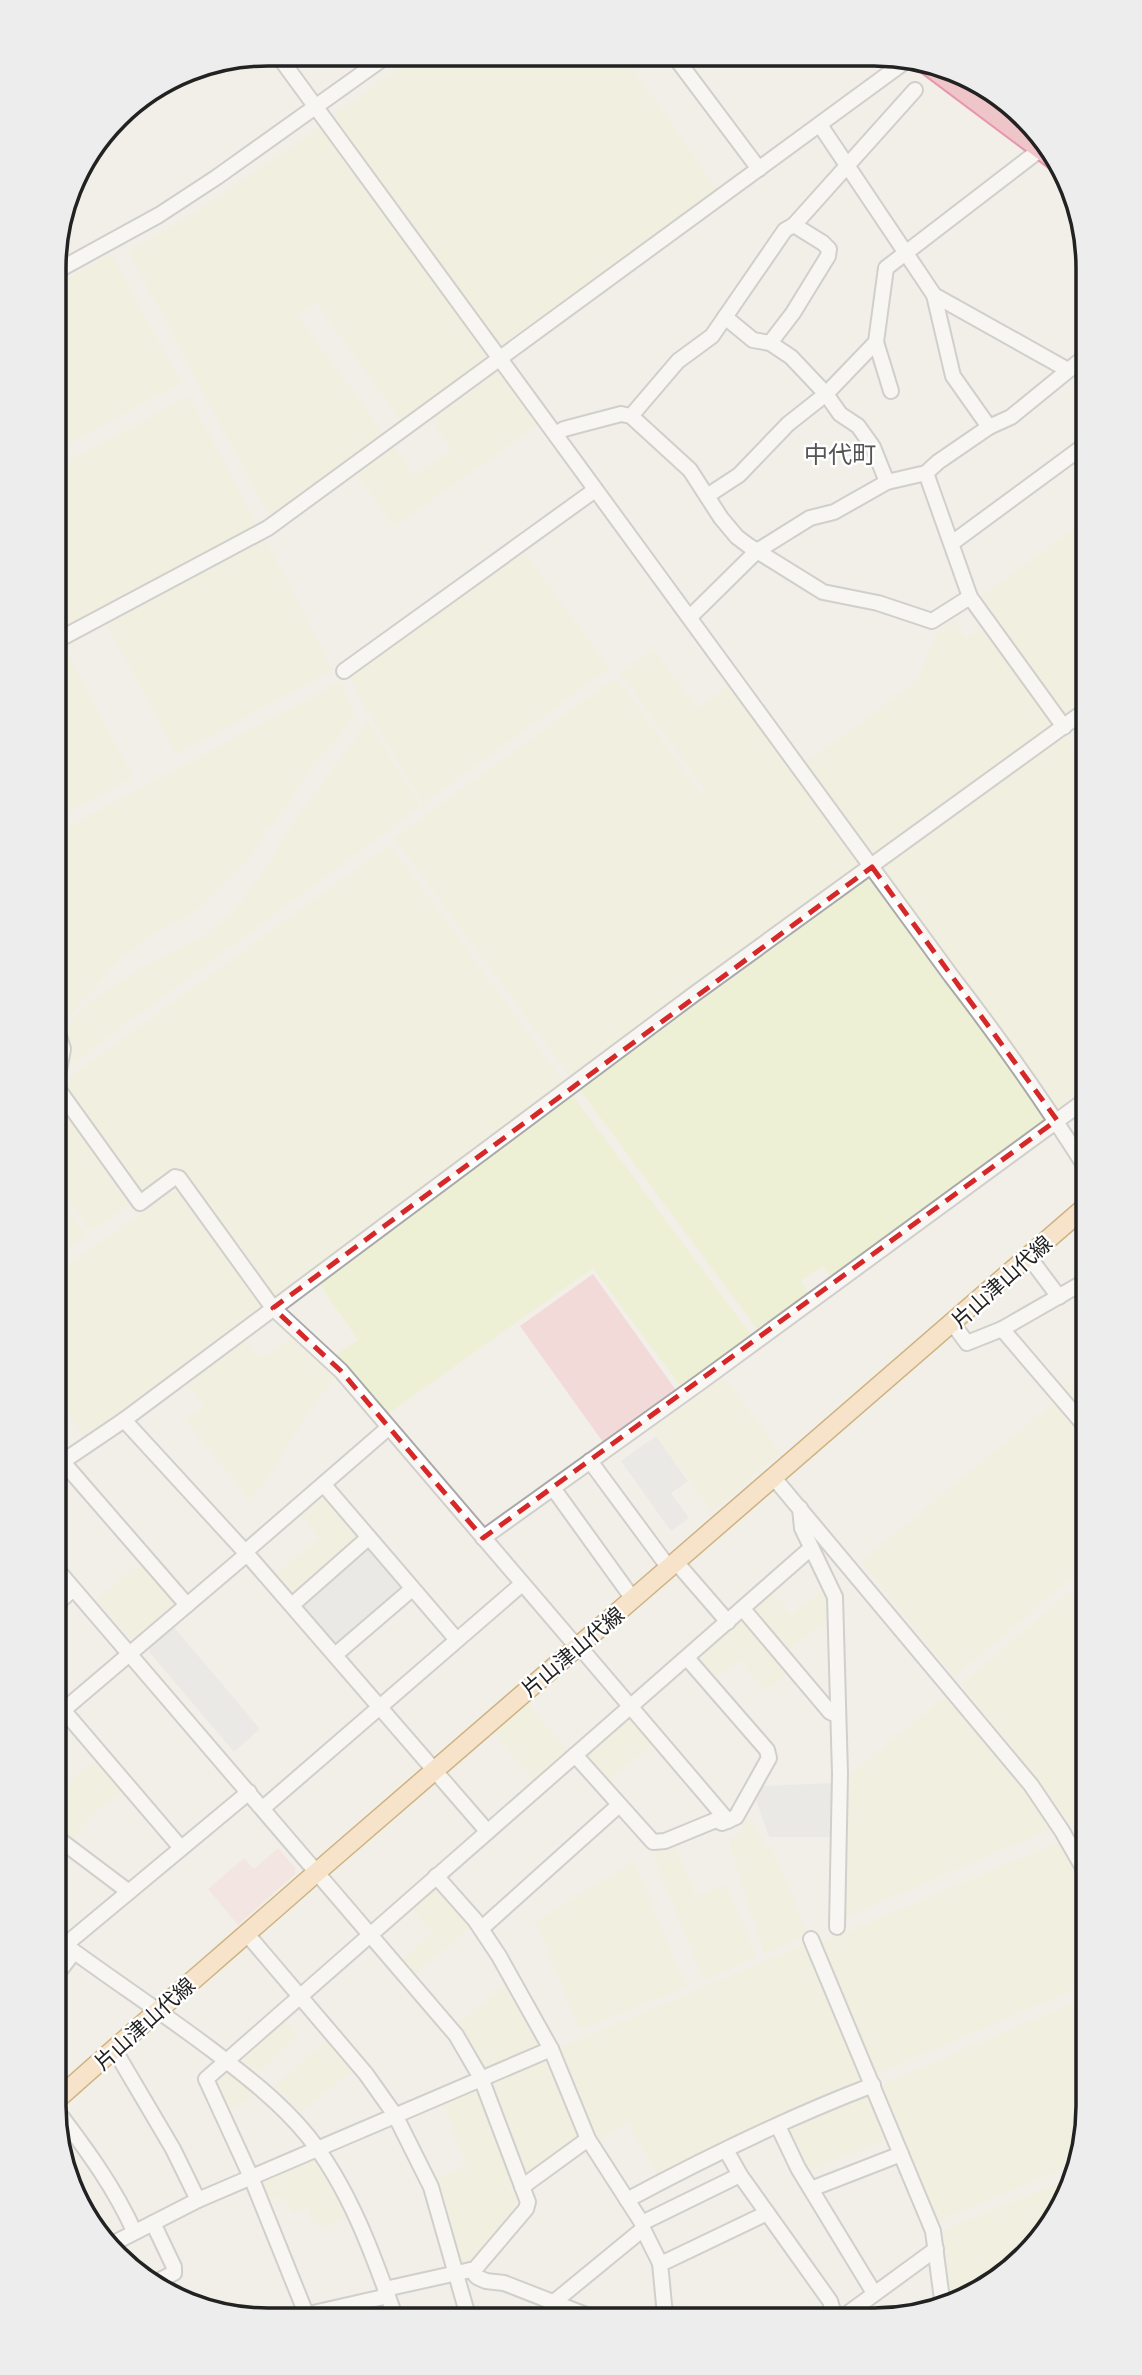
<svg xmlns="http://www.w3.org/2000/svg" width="1142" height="2375" font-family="Commissioner,'Noto Sans JP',sans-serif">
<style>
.commercial{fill:#f2dad9}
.farmland{fill:#eef0d5}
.parking{fill:#e2e2e2}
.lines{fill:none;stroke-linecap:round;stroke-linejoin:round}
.minor-casing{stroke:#a9a9a9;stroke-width:18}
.major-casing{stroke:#a06b00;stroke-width:21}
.highway-casing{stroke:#dc2a67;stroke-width:23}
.minor{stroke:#fff;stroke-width:14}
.major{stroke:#fcd6a4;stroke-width:18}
.highway{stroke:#e892a2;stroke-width:19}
.marked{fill:none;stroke:#d62828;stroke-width:5;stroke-dasharray:14 9;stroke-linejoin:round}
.labels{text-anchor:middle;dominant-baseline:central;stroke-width:5;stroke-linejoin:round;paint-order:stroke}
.street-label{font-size:21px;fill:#222;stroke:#fff}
.quarter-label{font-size:24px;fill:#555;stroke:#fff}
.rim{fill:none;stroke:#222;stroke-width:3.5}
</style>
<rect width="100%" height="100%" fill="#f2efe9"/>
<!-- commercial -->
<g class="commercial">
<polygon points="593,1274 678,1393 605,1445 520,1326"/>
<polygon points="278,1848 295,1868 295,1874 238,1925 208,1889 244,1858 254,1869"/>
</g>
<!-- farmland -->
<g class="farmland">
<polygon points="417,55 653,57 634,71 719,191 500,350 331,117"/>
<polygon points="324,124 494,355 401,421 316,302 298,316 385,436 270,518 129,252 198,210"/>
<polygon points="111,254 181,383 55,451 55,285"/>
<polygon points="500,368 542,422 394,527 356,472 393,446 414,476 452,450 430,418"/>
<polygon points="189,396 256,525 56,634 56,468"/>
<polygon points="1081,524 1082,704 1063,718 977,599"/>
<polygon points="266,540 332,670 177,754 106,623"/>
<polygon points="521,551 524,552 609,668 423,804 359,696 348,673"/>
<polygon points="953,620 966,639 986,624 1055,723 870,858 804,764 917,681 938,631"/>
<polygon points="64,647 133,777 57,818 56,651"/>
<polygon points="654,650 697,708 731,684 864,864 571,1078 394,838 614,679 619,681 702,795 706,792 620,673"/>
<polygon points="340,682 355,714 330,748 314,762 285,807 273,825 265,831 249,860 201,906 188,916 152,934 122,958 77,1006 62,1027 58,1020 57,833"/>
<polygon points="368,721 421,806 65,1069 63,1034 78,1013 103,992 146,966 206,935 234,911 276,854 282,839"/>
<polygon points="1064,734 1082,758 1084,1091 1056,1111 879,869"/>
<polygon points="388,846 392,847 565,1083 273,1298 180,1168 141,1195 62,1087 62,1083"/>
<polygon points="873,875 1048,1117 831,1278 823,1266 801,1281 810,1295 759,1332 580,1090"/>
<polygon points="573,1096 752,1336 683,1390 593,1268 385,1416 334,1356 358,1340 319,1283"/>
<polygon points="58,1097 134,1201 91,1231 58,1187 58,1147 60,1145 58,1142"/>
<polygon points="180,1190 264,1306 84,1437 59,1401 58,1272 172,1191"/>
<polygon points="58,1196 87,1235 58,1256"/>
<polygon points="243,1336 260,1359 295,1336 335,1378 308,1413 265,1483 250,1500 186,1421 204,1407 184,1380"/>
<polygon points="1085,1370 1085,1417 1061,1389"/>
<polygon points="720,1372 780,1452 712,1512 650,1427"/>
<polygon points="1056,1401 1085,1432 1085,1567 955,1676 952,1675 861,1561"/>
<polygon points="322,1494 325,1494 360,1534 360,1538 294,1596 290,1596 275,1579 277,1577 275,1575 319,1538 299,1514"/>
<polygon points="142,1561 176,1604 136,1639 130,1639 96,1600"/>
<polygon points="1085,1579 1086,1815 1070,1824 1030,1769 961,1684"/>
<polygon points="825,1588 829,1596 831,1617 786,1652 751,1613 751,1607 770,1590 792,1615"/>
<polygon points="739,1618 745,1619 789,1672 766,1691 739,1660 713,1681 696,1660 695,1655"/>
<polygon points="946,1696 951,1697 1053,1828 841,1919 846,1778"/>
<polygon points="527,1703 569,1753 535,1782 493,1731"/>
<polygon points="623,1718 629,1719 651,1745 607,1783 584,1756"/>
<polygon points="97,1758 124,1789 91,1815 72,1841 60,1833 60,1812 71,1796 63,1787"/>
<polygon points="751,1818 766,1847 772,1848 808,1934 764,1954 729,1840 741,1832 745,1822"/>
<polygon points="1059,1842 1086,1887 1087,1984 872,2076 820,1951 821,1943"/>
<polygon points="674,1845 696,1896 726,1884 757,1958 704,1980 652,1853"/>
<polygon points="634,1862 686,1987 580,2030 536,1921"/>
<polygon points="434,1884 439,1885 473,1925 414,1975 402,1960 433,1933 410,1906"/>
<polygon points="806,1944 865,2083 658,2176 628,2122 595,2143 559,2048"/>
<polygon points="509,1983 543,2047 484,2070 475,2049 457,2024"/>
<polygon points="1087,1997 1087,2121 1077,2163 936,2222 879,2090 881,2085"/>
<polygon points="283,2019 298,2036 258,2072 241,2058"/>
<polygon points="330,2038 355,2068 301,2112 274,2086"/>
<polygon points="547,2055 581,2137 529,2176 524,2176 490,2085 491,2079"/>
<polygon points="221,2072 229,2074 254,2095 226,2113 212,2078"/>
<polygon points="480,2087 521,2206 474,2263 461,2266 434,2179 467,2167 442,2100"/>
<polygon points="870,2093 888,2139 805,2173 785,2135 786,2127"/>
<polygon points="312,2159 328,2181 346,2219 317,2228 308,2208 294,2214 282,2196 266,2202 259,2178"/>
<polygon points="1074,2176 1072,2188 1035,2248 992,2285 948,2305 940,2237 942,2231"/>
</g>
<!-- parking -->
<g class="parking">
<polygon points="656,1436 688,1481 671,1493 689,1518 671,1531 621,1461"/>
<polygon points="366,1546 370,1547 403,1585 403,1589 337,1646 332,1645 301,1608 301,1603"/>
<polygon points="174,1627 260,1729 234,1752 149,1652 150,1647"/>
<polygon points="835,1783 834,1837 769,1837 756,1800 763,1786"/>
</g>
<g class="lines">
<!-- minor casing -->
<g class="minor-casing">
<g id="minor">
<path d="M277,54l675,923c47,61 91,123 132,188"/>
<polyline points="675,57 759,169"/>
<polyline points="820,125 934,295 1068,370"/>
<polyline points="55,272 159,215 217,177 388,55"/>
<polyline points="934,295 953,376 989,427"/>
<polyline points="725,317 753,340 770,343 791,357 826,394 840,414 858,426 873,447 887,482"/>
<polyline points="876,342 891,391"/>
<polyline points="770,343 793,313 828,256 829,249 823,243 794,225"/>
<polyline points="631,416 678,361 712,336 785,230 794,225 915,90"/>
<polyline points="556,434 564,429 621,414 631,416 690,470 721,518 737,537 749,546 823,592 878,603 932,621 970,597"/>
<polyline points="926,473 970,597 1064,727"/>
<polyline points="707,496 739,475 788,424 826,394 876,342 886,268 1041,149"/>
<polyline points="952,543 1081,448"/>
<polyline points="690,617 757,551 810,518 834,512 887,482 926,473 938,462 989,427 1011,417 1081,360"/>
<polyline points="56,641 268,528 910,58"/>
<polyline points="344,671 595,490"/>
<polyline points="58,1033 63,1049 58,1075"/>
<polyline points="58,1089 140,1203 175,1177 179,1178 273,1308 341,1371 577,1647"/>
<polyline points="1029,1257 1059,1297"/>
<polyline points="953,1324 967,1343 1002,1329 1084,1282"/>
<polyline points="1002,1329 1085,1426"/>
<polyline points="124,1420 247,1554 487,1831"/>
<polyline points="62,1461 187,1605"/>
<polyline points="590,1461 669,1568"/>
<polyline points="59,1464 124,1420 693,995 1082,713"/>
<polyline points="774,1478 1031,1785 1062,1831 1086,1873"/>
<polyline points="324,1485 457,1640"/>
<polyline points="553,1488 633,1599"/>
<polyline points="800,1508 802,1528 835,1597 840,1774 837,1927"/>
<polyline points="483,1538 702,1381 1084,1101"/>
<polyline points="245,1552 388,1428"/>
<polyline points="676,1562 728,1622"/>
<polyline points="60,1573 456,2035 481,2078 528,2202 526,2209 475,2269 385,2289"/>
<polyline points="60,1601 73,1589"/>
<polyline points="292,1605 368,1538"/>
<polyline points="743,1609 830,1712 837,1715"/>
<polyline points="578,1645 728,1821"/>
<polyline points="335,1655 412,1589"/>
<polyline points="64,1711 181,1848"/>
<polyline points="60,1713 247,1554"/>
<polyline points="575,1755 653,1842 665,1841 716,1820 722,1823 736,1817 769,1758 767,1750 687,1658"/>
<polyline points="263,1808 522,1584"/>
<polyline points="60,1840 129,1892"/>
<polyline points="436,1876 475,1920 499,1956 551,2049 588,2139 642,2223 643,2229 660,2263 665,2315"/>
<polyline points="482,1928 619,1805"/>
<polyline points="246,1933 366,2074 395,2115 431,2187 468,2316"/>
<polyline points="811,1939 933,2231 943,2307"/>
<path d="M61,1942c50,37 102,71 151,108 34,26 68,52 95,85 42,52 66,119 88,181"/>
<polyline points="65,1945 249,1792"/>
<polyline points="61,1969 74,1952"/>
<polyline points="114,2049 173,2149 198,2200"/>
<path d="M61,2116c28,37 54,73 73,115"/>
<polyline points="778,2126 798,2168 874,2293"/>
<polyline points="726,2150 740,2175 830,2301 834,2314"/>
<polyline points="522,2187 588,2139"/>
<polyline points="811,2189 901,2154"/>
<path d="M627,2200c80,-43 162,-83 246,-115"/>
<polyline points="153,2223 174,2267 174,2273 156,2282"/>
<polyline points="642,2223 740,2175"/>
<polyline points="108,2246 198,2200 551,2049"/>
<polyline points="660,2263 667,2261 767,2213"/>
<polyline points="471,2270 477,2277 486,2281 504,2283 586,2315"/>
<polyline points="554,2302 643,2229"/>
<polyline points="847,2314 936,2249"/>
<polyline points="300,2316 388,2296"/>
<polyline points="307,2316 251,2177 206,2079 811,1548"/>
</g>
</g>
<!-- major casing -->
<g class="major-casing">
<path id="major" d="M61,2096c85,-76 171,-149 256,-224 255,-222 513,-441 767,-664"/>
</g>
<!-- highway casing -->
<g class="highway-casing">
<polyline id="highway" points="927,64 1058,162"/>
</g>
<!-- minor -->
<use href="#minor" class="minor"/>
<!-- major -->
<use href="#major" class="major"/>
<!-- highway -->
<use href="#highway" class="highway"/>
</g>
<!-- marked area -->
<path d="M0 0H1142V2375H0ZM872,867l185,253 -574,418 -142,-167 -68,-63z" fill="#f2efe9" fill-opacity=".55" fill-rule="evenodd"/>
<path class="marked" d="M872,867l185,253 -574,418 -142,-167 -68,-63z"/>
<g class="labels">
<!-- street labels -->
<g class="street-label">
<text transform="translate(1001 1281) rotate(-42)">片山津山代線</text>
<text transform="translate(572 1651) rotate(-40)">片山津山代線</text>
<text transform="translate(144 2023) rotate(-42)">片山津山代線</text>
</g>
<!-- quarter labels -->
<g class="quarter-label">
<text x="840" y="453">中代町</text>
</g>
</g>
<!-- crop -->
<path d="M0 0H1142V2375H0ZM268 66H874A202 202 0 0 1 1076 268V2106A202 202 0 0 1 874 2308H268A202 202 0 0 1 66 2106V268A202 202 0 0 1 268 66Z" fill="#ededed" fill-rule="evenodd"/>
<path class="rim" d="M268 66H874A202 202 0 0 1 1076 268V2106A202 202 0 0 1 874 2308H268A202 202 0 0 1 66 2106V268A202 202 0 0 1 268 66Z"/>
</svg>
